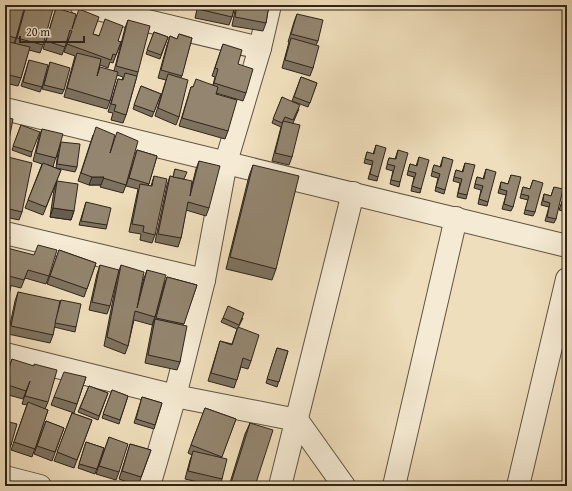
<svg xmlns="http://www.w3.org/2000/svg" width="572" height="491" font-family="'Gentium Book Plus',serif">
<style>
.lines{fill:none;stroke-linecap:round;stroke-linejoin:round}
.minor-casing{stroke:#605244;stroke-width:24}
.minor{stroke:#f5ead3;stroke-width:22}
.wall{fill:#7e725f;stroke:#30241c;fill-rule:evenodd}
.shaded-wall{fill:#675d4e;stroke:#30241c}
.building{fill:#93856f;stroke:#30241c}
</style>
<rect width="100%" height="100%" fill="#efdebb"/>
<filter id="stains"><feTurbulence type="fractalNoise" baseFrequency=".005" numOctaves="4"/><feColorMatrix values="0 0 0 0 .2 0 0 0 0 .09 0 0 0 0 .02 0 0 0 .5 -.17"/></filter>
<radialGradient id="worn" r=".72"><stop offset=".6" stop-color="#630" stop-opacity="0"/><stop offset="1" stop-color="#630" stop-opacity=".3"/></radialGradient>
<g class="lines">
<!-- minor casing -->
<g class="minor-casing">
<g id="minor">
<polyline points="81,5 260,48 270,5"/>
<polyline points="5,109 567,246"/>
<polyline points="5,233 204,280"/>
<polyline points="5,354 175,396 297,420 344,486"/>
<polyline points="5,477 40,486"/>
<polyline points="149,486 175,396 204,280 226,162 260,48"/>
<polyline points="280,486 353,193"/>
<polyline points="394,486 456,218"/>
<polyline points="518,486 567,279"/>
</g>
</g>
<!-- minor -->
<use href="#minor" class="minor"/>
</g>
<!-- wall -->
<g class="wall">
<polygon points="5,5 16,38 14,43 15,43 26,5 43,45 40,53 29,50 21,78 18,86 5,83 5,54 8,45 5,44"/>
<polygon points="198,5 235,5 232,17 229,25 195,18"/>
<polygon points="236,5 269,5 266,23 263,31 232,26"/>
<polygon points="56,8 72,29 93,34 121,42 113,63 110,62 108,68 100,65 97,76 114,71 125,28 128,20 138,72 126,115 123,123 111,120 113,113 108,112 118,79 122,80 123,77 117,75 110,101 107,109 64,97 75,56 64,52 69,39 68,39 62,55 43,49"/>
<polygon points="297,14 318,41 316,45 313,68 310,76 282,68 289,42 288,42 294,22"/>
<polygon points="154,32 168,37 160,59 146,54"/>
<polygon points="179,34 192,38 181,78 179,117 176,125 155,116 166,80 158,78 167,45 170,36 177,39"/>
<polygon points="223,44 238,64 246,93 243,101 216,93 216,94 228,131 225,139 179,126 191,87 213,85 215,77 212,76"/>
<polygon points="29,60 42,87 40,92 21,86"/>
<polygon points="50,62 64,90 62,94 42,89"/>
<polygon points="301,77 317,83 308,107 292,101"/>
<polygon points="141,86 161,94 152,117 133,109"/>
<polygon points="282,97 299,109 293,123 292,157 289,165 272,161 281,127 272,123"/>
<polygon points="21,125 32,152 31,157 12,150"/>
<path d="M42,129l19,13 16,25 -2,5 -19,-4 5,2 -18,45 -18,-7 17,-44 -9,-3 6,-24zM58,150l-2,18 -8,-3 5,2z"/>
<polygon points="93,135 111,149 126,185 123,193 100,187 101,185 89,185 78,181"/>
<polygon points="376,145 378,177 377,181 368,179 372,165 364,163 367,152 373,154"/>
<polygon points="137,150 157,156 148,186 151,186 154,176 155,235 152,243 140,240 141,234 129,232 138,189 126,186"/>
<polygon points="398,150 400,182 399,187 390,184 393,171 386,169 389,158 395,159"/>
<polygon points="8,157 22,212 19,220 5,217 5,165"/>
<polygon points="419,157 421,189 420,193 411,191 414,177 407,175 410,164 416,166"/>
<polygon points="443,157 445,190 444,194 435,191 438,178 431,176 434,165 440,167"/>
<polygon points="199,161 209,208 206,216 186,210 181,238 178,247 155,242 167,185 170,176 173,177 175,169 191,189 196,169"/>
<polygon points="465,163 467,195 466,199 457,197 460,183 453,181 456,170 462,172"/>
<polygon points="253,165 276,269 272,280 226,269 249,176"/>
<polygon points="486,169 488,202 487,206 478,204 481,190 474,188 477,177 483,179"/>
<polygon points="511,175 513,207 511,211 502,209 506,195 498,193 501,182 508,184"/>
<polygon points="533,180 535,212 533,216 524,214 528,200 520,198 523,187 530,189"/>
<polygon points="57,181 74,211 71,220 50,217 54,190"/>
<polygon points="554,187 556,219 554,223 545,221 549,207 541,205 544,194 551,196"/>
<polygon points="563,199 567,200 567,212 559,210"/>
<polygon points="86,202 107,225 106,229 79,225"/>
<polygon points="567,213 567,226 564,225"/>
<polygon points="5,236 7,248 49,276 46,284 25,278 21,288 5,284"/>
<polygon points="59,250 96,263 84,297 47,284"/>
<polygon points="100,265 110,306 107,314 89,310 97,274"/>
<polygon points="121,265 139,296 144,278 147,270 155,317 152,325 134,320 128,346 125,354 104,346 118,273"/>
<polygon points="167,277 197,285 183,325 180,362 177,370 145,363 152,327 164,286"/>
<polygon points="18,292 59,304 61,300 76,327 75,332 54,327 53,335 50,343 8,334 15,301"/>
<polygon points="223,318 243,318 238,328 251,361 248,369 241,367 234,388 208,381 220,341 232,344 237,329 221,322"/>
<polygon points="277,348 288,351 277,387 266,383"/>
<polygon points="12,359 48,402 45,409 48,410 32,457 11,450 27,405 22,404 27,389 23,399 5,394 5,379"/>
<polygon points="86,377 74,413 51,405 54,397"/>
<polygon points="89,386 108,393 98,420 78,412"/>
<polygon points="112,390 128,396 119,424 102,418"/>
<polygon points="142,397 162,403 154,429 134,423"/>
<polygon points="205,408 236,419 221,458 222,479 220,486 216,486 185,479 190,460 192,455 188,453"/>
<polygon points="72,413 92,420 74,468 54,461"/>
<polygon points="5,421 11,445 9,450 5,449"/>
<polygon points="46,421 64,428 52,461 34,454"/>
<polygon points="250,423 255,486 229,486 245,434"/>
<polygon points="109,437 119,472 116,480 96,474"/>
<polygon points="86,442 104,448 95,474 78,468"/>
<polygon points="130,444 151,450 138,486 119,479"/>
</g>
<!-- shaded-wall -->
<g class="shaded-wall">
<polygon points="92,177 104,177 101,185 89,185"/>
<polygon points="53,208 74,211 71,220 50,217"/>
</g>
<!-- building -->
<g class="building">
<polygon points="5,5 25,5 16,38 5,35"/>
<polygon points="26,5 40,5 53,9 43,45 17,38"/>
<polygon points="199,5 235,5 232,17 198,9"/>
<polygon points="237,5 269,5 266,23 235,17"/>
<polygon points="56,8 76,14 72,29 79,9 99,17 93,34 99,36 105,19 123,26 118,41 121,42 116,55 113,54 111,60 67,44 72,31 70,30 65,47 46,41"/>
<polygon points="297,14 323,20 318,41 291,34"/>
<polygon points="128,20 150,26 138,72 116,66"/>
<polygon points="154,32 168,37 161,55 147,50"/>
<polygon points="179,34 192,38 182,76 161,70 170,36 177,39"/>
<polygon points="291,38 319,46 313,68 285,60"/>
<polygon points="9,42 30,47 21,78 5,74 5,56"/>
<polygon points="223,44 242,50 238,64 253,69 246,93 214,83 218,69 215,68"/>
<polygon points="77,53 101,59 97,76 100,67 118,72 110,101 67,88"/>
<polygon points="29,60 48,65 42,87 23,82"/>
<polygon points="50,62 70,68 64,90 44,85"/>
<polygon points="125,73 137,76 126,115 114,111 116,105 111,104 118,79 123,80"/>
<polygon points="168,74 188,80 179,117 158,108"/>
<polygon points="301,77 317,83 310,103 294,97"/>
<polygon points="196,79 218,87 216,94 237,100 228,131 182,118 191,87 193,87"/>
<polygon points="141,86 161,94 154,112 134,105"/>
<polygon points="282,97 300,105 293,120 285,117 282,123 273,119"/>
<polygon points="5,117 13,119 6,155 5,155"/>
<polygon points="283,121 300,125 292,157 275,153"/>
<polygon points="21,125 40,132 32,152 13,146"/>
<polygon points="96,127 115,135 110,153 117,132 138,141 126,185 103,178 104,177 92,177 81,173"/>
<polygon points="42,129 63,134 56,158 36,153"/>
<polygon points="61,142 80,144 77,167 57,164"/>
<polygon points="376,145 386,148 378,177 370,174 373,161 365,159 367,152 374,154"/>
<polygon points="137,150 157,156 149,184 129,178"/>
<polygon points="398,150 408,153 400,182 391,180 395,166 387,164 389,158 396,159"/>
<polygon points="8,157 32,163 22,212 5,208 5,166 6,166"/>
<polygon points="419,157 429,160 421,189 412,186 416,173 408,171 410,164 417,166"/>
<polygon points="443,157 453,160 445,190 436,187 440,174 432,171 434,165 441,167"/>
<polygon points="199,161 220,166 209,208 188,202 181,238 158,234 170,176 192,181 190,196"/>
<polygon points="43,163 61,170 46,207 28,200"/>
<polygon points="465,163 475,165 467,195 458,193 462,179 454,177 456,170 463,172"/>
<polygon points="253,165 299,176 276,269 230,257"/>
<polygon points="175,169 187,172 184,179 173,177"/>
<polygon points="486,169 496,172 488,202 479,199 483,186 475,184 477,177 484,179"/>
<polygon points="511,175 521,177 513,207 504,204 507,191 500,189 501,182 508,184"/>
<polygon points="154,176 167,179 155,235 143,232 144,226 132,224 140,184 152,186"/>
<polygon points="533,180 543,183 535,212 525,210 529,196 521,194 523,187 530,189"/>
<polygon points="57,181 78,184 74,211 53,208"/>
<polygon points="554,187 563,189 556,219 547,217 550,203 543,201 544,194 551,196"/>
<polygon points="563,199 567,200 567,207 561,205"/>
<polygon points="86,202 111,208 107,225 81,221"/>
<polygon points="567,214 567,221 565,221"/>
<polygon points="5,236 10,237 7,248 34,255 38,245 57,250 49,276 28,270 24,280 5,275"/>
<polygon points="59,250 96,263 87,289 50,276"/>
<polygon points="100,265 119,270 110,306 92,302"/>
<polygon points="121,265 144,272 137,308 147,270 166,275 155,317 135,311 128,346 107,337"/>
<polygon points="167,277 197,285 184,324 156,318"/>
<polygon points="5,285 11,286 5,315"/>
<polygon points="18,292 60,301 53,335 11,326"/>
<polygon points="61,300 81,304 76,327 55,323"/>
<polygon points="228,306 244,313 239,325 223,318"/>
<polygon points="155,319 187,326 180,362 148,355"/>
<polygon points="238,327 259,335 251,361 243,358 237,380 211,373 220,341 232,345"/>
<polygon points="277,348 288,351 279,382 267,379"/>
<polygon points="12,359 34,366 34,364 57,370 48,402 25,396 30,381 26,391 5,384 5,381"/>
<polygon points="5,368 7,369 5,376"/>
<polygon points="64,372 86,377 77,404 54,397"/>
<polygon points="89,386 108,393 99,416 80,408"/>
<polygon points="112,390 128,396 120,420 103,414"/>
<polygon points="142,397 162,403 155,425 136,419"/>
<polygon points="28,402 48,410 35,449 14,442"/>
<polygon points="205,408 236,419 222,457 191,445"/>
<polygon points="72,413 92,420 77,460 57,452"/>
<polygon points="5,421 17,424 11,445 5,444"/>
<polygon points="46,421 64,428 55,452 37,446"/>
<polygon points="250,423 273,430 255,486 230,486"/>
<polygon points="109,437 128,444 119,472 99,466"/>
<polygon points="86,442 104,448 97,469 79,464"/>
<polygon points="130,444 151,450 141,477 122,471"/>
<polygon points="193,451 227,459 222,479 188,471"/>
<polygon points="7,480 22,486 5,486"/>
</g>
<!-- margin -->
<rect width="572" height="491" fill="none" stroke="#efdebb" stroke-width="20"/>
<rect x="6" y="6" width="560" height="479" fill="none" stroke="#30241c" stroke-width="2"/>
<rect x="10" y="10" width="552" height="471" fill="none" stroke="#30241c"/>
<!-- scale -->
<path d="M20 36v6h64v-6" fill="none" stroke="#30241c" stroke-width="2"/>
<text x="26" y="36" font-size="12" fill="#30241c" stroke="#f5ead3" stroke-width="3" paint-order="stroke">20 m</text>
<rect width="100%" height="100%" filter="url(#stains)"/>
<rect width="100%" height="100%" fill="url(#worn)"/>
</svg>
